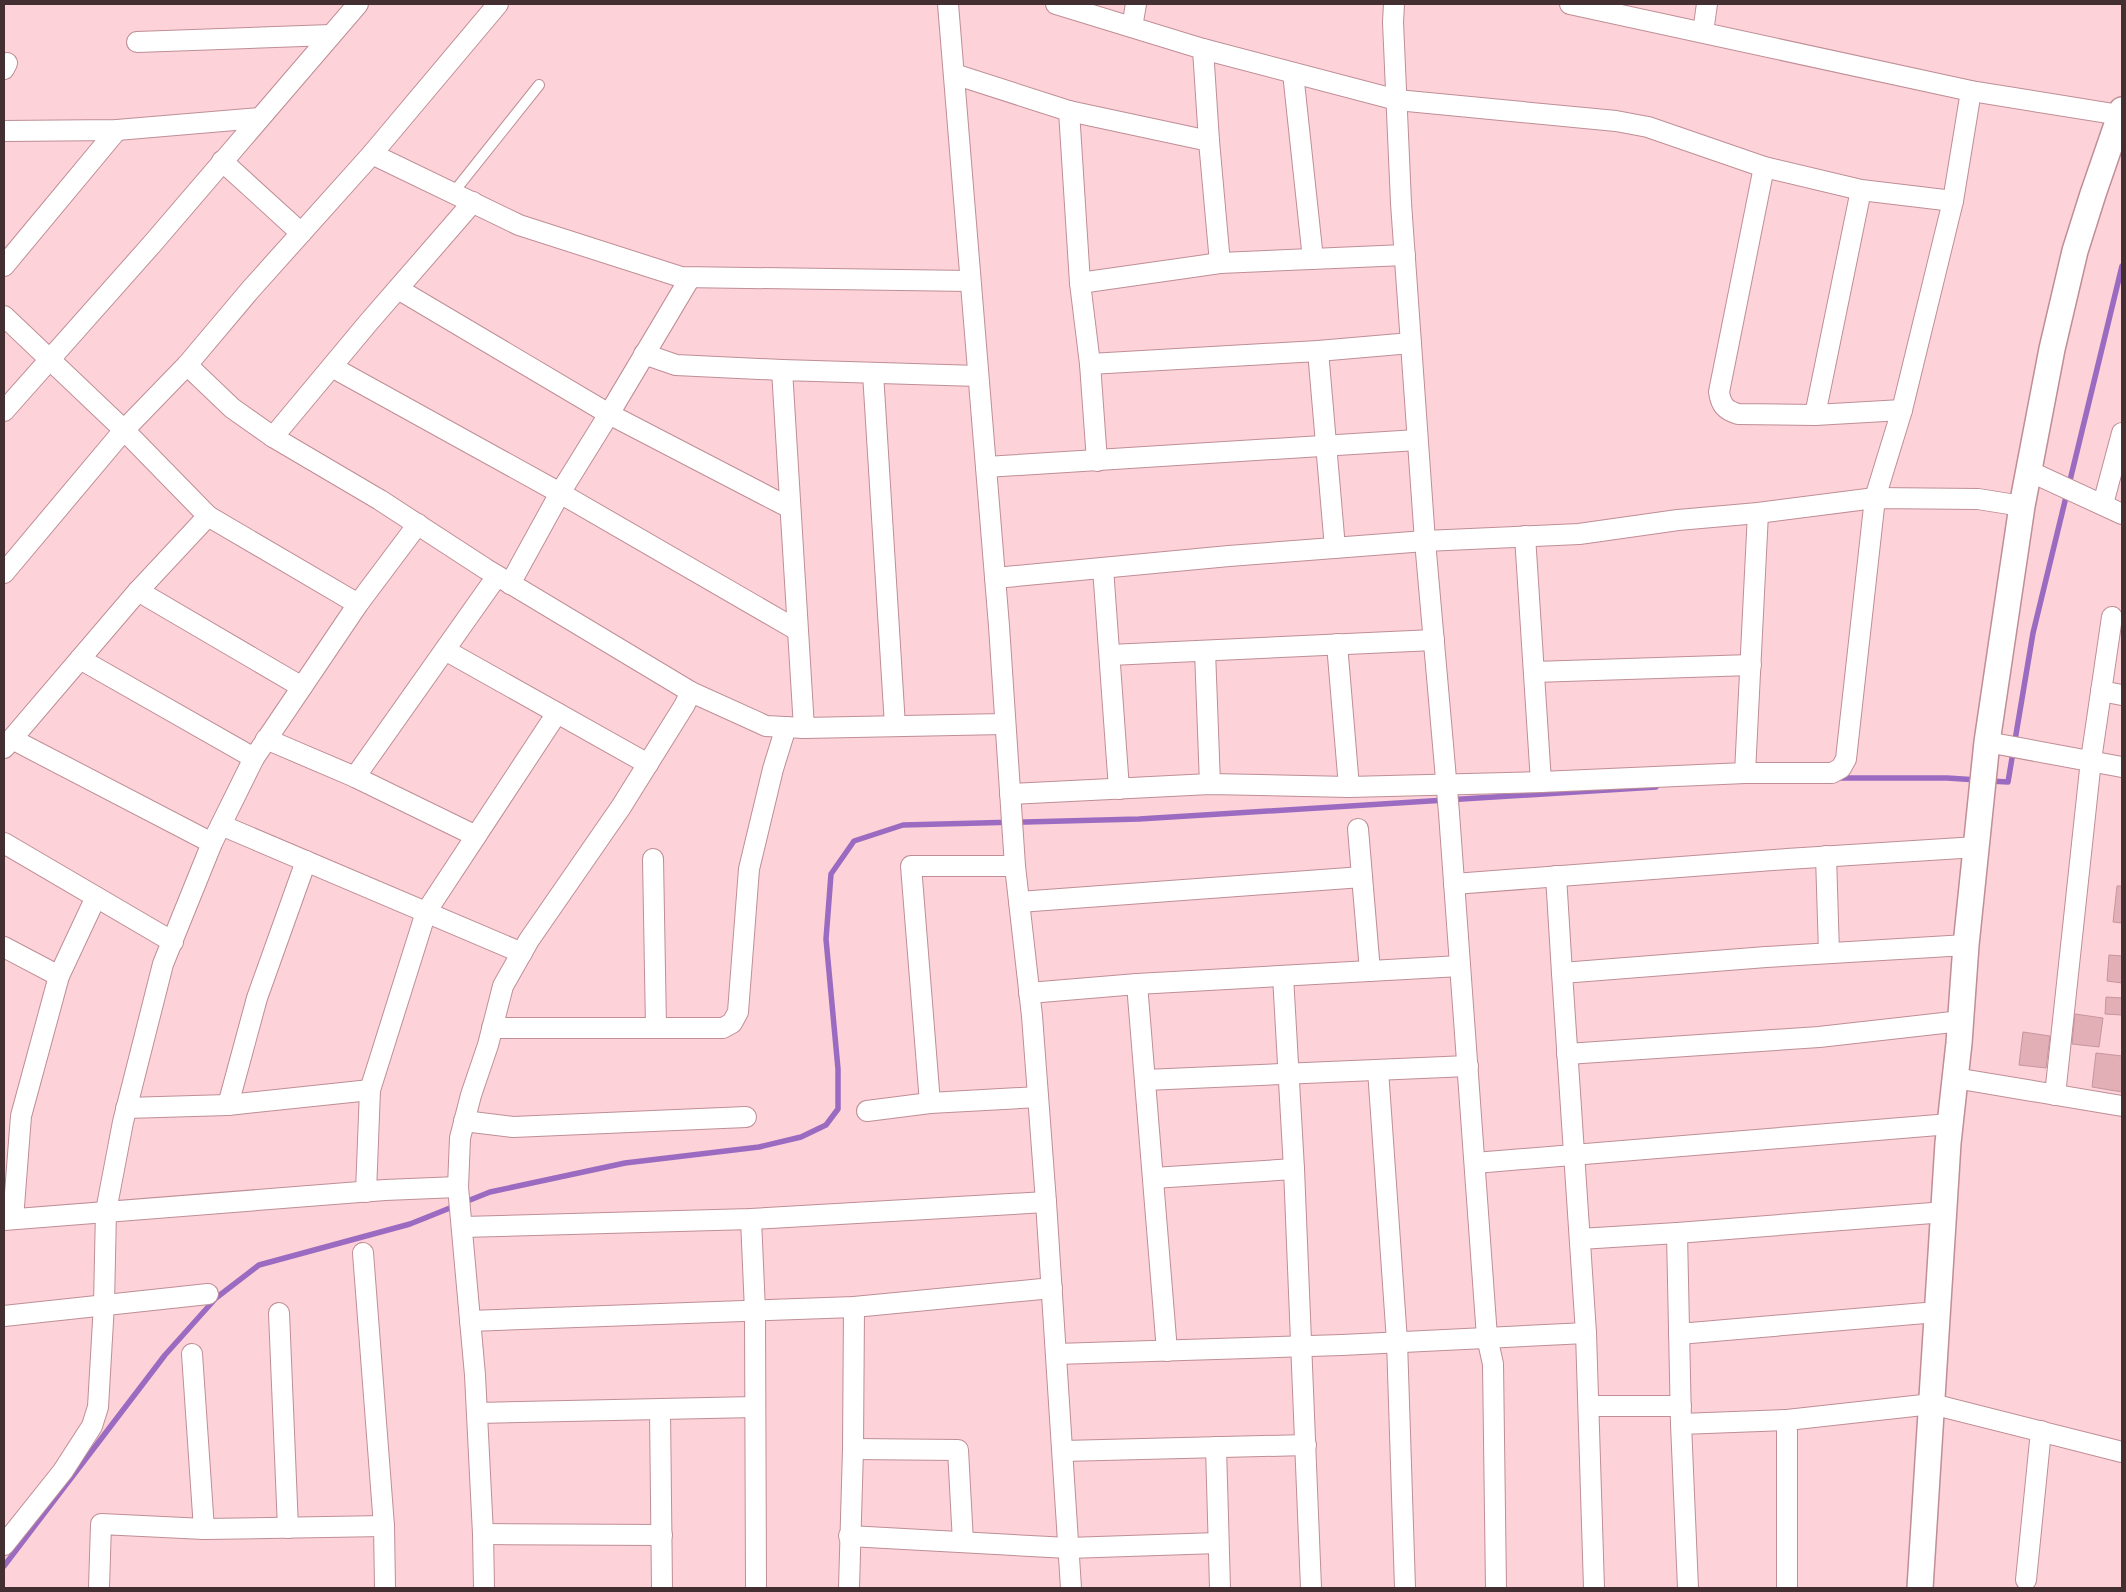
<svg xmlns="http://www.w3.org/2000/svg" width="2126" height="1592" font-family="'PT Serif',serif">
<style>
.lines{fill:none;stroke-linecap:round;stroke-linejoin:round}
.stream{stroke:#9b6bc2;stroke-width:5.5}
.building{fill:#e2afb7;stroke:#c7959d}
.service-casing{stroke:#bf8e96;stroke-width:12}
.minor-casing{stroke:#bf8e96;stroke-width:22}
.tertiary-casing{stroke:#bf8e96;stroke-width:28}
.service{stroke:#fff;stroke-width:10}
.minor{stroke:#fff;stroke-width:20}
.tertiary{stroke:#fff;stroke-width:25}
</style>
<rect width="100%" height="100%" fill="#fdd2d8"/>
<g class="lines">
<!-- stream -->
<g class="stream">
<polyline points="1837,778 1947,778 1978,780"/>
<polyline points="1990,781 2008,782 2033,633 2122,266"/>
<polyline points="4,1566 165,1355 216,1298 259,1265 410,1224 490,1192 625,1163 759,1147 801,1137 826,1125 838,1109 838,1069 826,939 831,874 854,841 903,825 1139,819 1656,787"/>
</g>
</g>
<!-- building -->
<g class="building">
<polygon points="2117,886 2122,886 2122,923 2113,922"/>
<polygon points="2109,955 2122,956 2122,983 2107,981"/>
<polygon points="2106,997 2122,998 2122,1015 2105,1014"/>
<polygon points="2075,1014 2103,1018 2099,1047 2072,1044"/>
<polygon points="2023,1032 2050,1036 2046,1068 2019,1065"/>
<polygon points="2096,1053 2122,1056 2122,1092 2092,1087"/>
</g>
<g class="lines">
<!-- service casing -->
<g class="service-casing">
<polyline id="service" points="453,193 539,85"/>
</g>
<!-- minor casing -->
<g class="minor-casing">
<g id="minor">
<polyline points="948,4 999,626 1015,866 1032,1016 1046,1202 1071,1588"/>
<polyline points="1056,4 1203,49 1397,100 1616,121 1648,127 1764,167 1861,190 1953,201"/>
<polyline points="1394,4 1393,22 1401,203 1425,541 1449,813 1487,1337 1493,1364 1496,1588"/>
<polyline points="1570,4 1971,91 2120,115"/>
<polyline points="1132,27 1136,4"/>
<polyline points="1703,32 1707,4"/>
<polyline points="137,42 331,35"/>
<polyline points="1203,49 1209,141"/>
<polyline points="4,69 7,63"/>
<polyline points="1293,73 1313,259"/>
<polyline points="954,74 1069,111 1080,283 1090,364 1097,461"/>
<polyline points="1069,111 1209,141 1220,263 1405,255"/>
<polyline points="4,131 117,130 259,118"/>
<polyline points="372,154 519,225 681,277 970,281"/>
<polyline points="222,161 301,233"/>
<path d="M1764,167l-45,225c2,13 6,18 19,22l77,1 87,-5"/>
<polyline points="4,266 117,130"/>
<polyline points="1080,283 1220,263"/>
<polyline points="398,289 609,414 690,278"/>
<polyline points="4,316 124,430 208,516"/>
<polyline points="1318,351 1335,548"/>
<polyline points="644,354 676,365 782,370"/>
<polyline points="1090,364 1318,351 1411,343"/>
<polyline points="187,365 232,408 273,437 380,500 486,569 691,692 766,726 804,728 1004,724"/>
<polyline points="332,367 560,493 609,414 790,508"/>
<polyline points="873,373 895,726"/>
<polyline points="4,411 153,243 358,4"/>
<polyline points="1815,415 1861,190"/>
<polyline points="273,437 368,323 473,202"/>
<polyline points="986,467 1417,440"/>
<polyline points="2029,471 2122,514"/>
<polyline points="2103,504 2122,433"/>
<polyline points="1525,536 1541,782 1745,773 1832,773 1841,768 1846,759 1875,498 1902,410 1953,201 1971,91"/>
<polyline points="1103,568 1119,789"/>
<polyline points="4,573 124,430 187,365 251,289 372,154 498,4"/>
<polyline points="995,578 1229,556 1425,541 1579,534 1678,520 1758,513 1875,498 1978,499 2022,506"/>
<polyline points="510,584 560,493 797,630"/>
<polyline points="138,591 302,687"/>
<polyline points="1337,644 1349,787"/>
<polyline points="445,650 648,764"/>
<polyline points="1205,651 1210,784"/>
<polyline points="1110,655 1434,640"/>
<polyline points="80,659 254,758"/>
<polyline points="1534,672 1751,665"/>
<polyline points="2101,691 2122,695"/>
<polyline points="804,728 782,370 978,376"/>
<polyline points="12,739 212,843"/>
<polyline points="266,739 355,777 476,836"/>
<polyline points="1987,742 2122,767"/>
<polyline points="4,748 138,591 208,516 358,604"/>
<polyline points="1745,773 1758,513"/>
<polyline points="355,777 497,576"/>
<polyline points="1010,794 1210,784 1349,787 1541,782"/>
<polyline points="221,825 522,953"/>
<polyline points="1358,829 1370,971"/>
<polyline points="4,843 173,942"/>
<polyline points="1826,856 1829,953"/>
<polyline points="653,859 656,1027"/>
<polyline points="1015,866 911,866 930,1103 1038,1097"/>
<polyline points="1556,876 1562,973"/>
<polyline points="1454,884 1787,859 1977,847"/>
<polyline points="1019,902 1362,877"/>
<polyline points="4,947 59,976"/>
<polyline points="1283,976 1294,1169 1311,1588"/>
<polyline points="1137,984 1167,1351"/>
<polyline points="1029,993 1137,984 1460,966"/>
<polyline points="492,1028 723,1028 732,1023 738,1012 749,869 773,769 786,727"/>
<polyline points="1567,1054 1819,1037 1961,1021"/>
<polyline points="1378,1070 1397,1341 1405,1588"/>
<polyline points="1955,1078 2122,1106"/>
<polyline points="1145,1080 1468,1066"/>
<polyline points="2055,1095 2091,760 2112,617"/>
<polyline points="228,1105 257,998 306,861"/>
<polyline points="126,1108 228,1105 370,1090"/>
<polyline points="867,1111 930,1103"/>
<polyline points="464,1121 513,1127 746,1117"/>
<polyline points="1475,1163 1950,1124"/>
<polyline points="1153,1178 1294,1169"/>
<polyline points="366,1192 370,1090 426,912 557,713"/>
<polyline points="13,1219 21,1116 59,976 96,897"/>
<polyline points="751,1219 755,1311 756,1588"/>
<polyline points="4,1220 385,1190 458,1187"/>
<polyline points="463,1227 751,1219 1046,1202"/>
<polyline points="1677,1233 1945,1212"/>
<polyline points="1580,1239 1677,1233 1681,1424 1688,1588"/>
<polyline points="363,1253 384,1526 385,1588"/>
<polyline points="279,1313 288,1528"/>
<polyline points="4,1316 208,1294"/>
<polyline points="470,1321 854,1307 1052,1288"/>
<polyline points="1679,1334 1937,1312"/>
<polyline points="192,1354 204,1529"/>
<polyline points="1056,1354 1342,1345 1586,1333"/>
<polyline points="1589,1406 1681,1406"/>
<polyline points="660,1410 662,1588"/>
<polyline points="477,1413 755,1407"/>
<polyline points="1681,1424 1787,1420"/>
<polyline points="1216,1447 1220,1588"/>
<polyline points="853,1449 958,1450 963,1542"/>
<polyline points="1063,1451 1306,1445"/>
<polyline points="483,1534 662,1535"/>
<polyline points="849,1536 1068,1548 1218,1543"/>
<polyline points="4,1545 63,1471 92,1426 98,1407 104,1304 106,1211 123,1122 163,964 212,843 254,758 358,604 418,524"/>
<polyline points="2026,1580 2041,1431"/>
<polyline points="99,1588 101,1524 204,1529 384,1526"/>
<polyline points="484,1588 483,1534 475,1375 458,1187 460,1138 471,1095 488,1045 503,986 529,940 621,807 684,706 691,692"/>
<polyline points="849,1588 853,1449 854,1307"/>
<polyline points="1594,1588 1586,1333 1562,973 1766,957 1966,945"/>
<polyline points="1787,1588 1787,1420 1932,1404 2122,1452"/>
</g>
</g>
<!-- tertiary casing -->
<g class="tertiary-casing">
<polyline id="tertiary" points="1920,1588 1948,1143 1959,1043 1966,945 1987,742 2022,506 2052,349 2075,251 2093,194 2122,110"/>
</g>
<!-- service -->
<use href="#service" class="service"/>
<!-- minor -->
<use href="#minor" class="minor"/>
<!-- tertiary -->
<use href="#tertiary" class="tertiary"/>
</g>
<!-- border -->
<rect width="2126" height="1592" fill="none" stroke="#432f32" stroke-width="10"/>
</svg>
